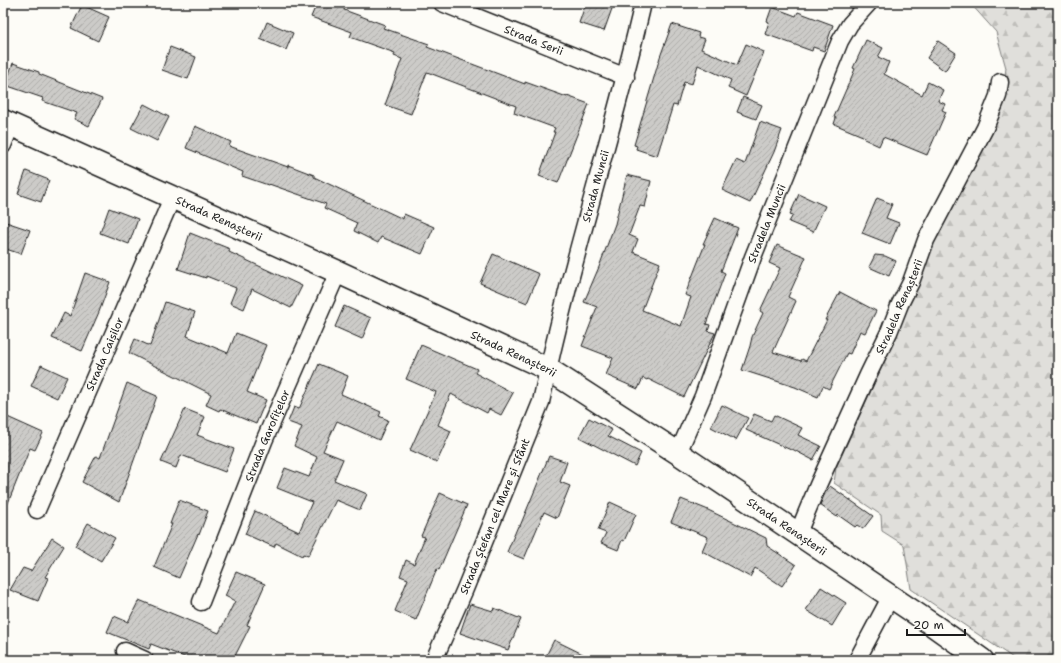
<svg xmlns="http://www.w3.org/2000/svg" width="1061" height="663" font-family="'Shantell Sans',sans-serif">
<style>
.forest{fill:url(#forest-firs);stroke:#7e7e7c}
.building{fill:url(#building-hatch);stroke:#1c1c1c}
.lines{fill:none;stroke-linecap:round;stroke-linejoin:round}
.street-casing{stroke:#1c1c1c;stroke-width:19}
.secondary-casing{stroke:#1c1c1c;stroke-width:25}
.street{stroke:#fdfcf7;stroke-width:16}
.secondary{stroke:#fdfcf7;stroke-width:22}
.labels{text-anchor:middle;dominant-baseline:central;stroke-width:3.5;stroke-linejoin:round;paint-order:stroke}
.street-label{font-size:11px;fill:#1c1c1c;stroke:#fdfcf7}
</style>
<defs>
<pattern id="forest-firs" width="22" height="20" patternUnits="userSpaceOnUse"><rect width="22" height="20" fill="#e0dfdb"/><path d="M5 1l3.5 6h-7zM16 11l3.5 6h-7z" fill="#c0bfbb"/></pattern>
<pattern id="building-hatch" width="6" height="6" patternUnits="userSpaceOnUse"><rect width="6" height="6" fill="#cccbc8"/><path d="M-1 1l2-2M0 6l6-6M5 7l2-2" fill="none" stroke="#afaeab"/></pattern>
</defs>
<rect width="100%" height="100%" fill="#fdfcf7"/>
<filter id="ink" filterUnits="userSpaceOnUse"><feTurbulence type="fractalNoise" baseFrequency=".025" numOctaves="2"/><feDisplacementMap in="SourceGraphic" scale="8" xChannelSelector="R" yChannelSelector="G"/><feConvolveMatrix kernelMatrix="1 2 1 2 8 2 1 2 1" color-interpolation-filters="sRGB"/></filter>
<g filter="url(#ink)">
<!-- forest -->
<polygon class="forest" points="970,3 1058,3 1058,660 1016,660 911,589 904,545 882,531 881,515 834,483 836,468 889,351 928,253 1001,107 1006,68 996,32"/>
<!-- building -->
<g class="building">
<polygon points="317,3 346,3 344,10 385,25 383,28 429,44 427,47 525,84 525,82 567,97 567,96 589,104 558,183 539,176 555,132 553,132 555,128 514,113 516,106 427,72 411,114 385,105 402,59 394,56 395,53 350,37 352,32 311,17"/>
<polygon points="586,3 614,3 604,31 579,23"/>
<polygon points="82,5 109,17 98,41 71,28"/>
<polygon points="772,7 796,16 798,12 833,25 824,51 813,47 812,51 765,34 769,22 767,21"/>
<polygon points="267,22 293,33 286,50 260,39"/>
<polygon points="672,24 699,33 698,37 705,39 701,49 737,65 746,44 764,52 746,96 728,88 731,80 698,65 692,84 684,82 677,106 673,105 657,156 636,149 637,146 634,145 660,57"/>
<polygon points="866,40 883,48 878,57 889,62 884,74 922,95 928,82 943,90 938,101 945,104 942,110 946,112 927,155 883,137 879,146 864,139 865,137 834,124 836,118 834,117 855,69 853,68"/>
<polygon points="938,41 956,53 945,71 927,58"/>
<polygon points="170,47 196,57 188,79 162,70"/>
<polygon points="13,63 39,72 39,74 102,99 89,126 74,119 77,113 42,101 43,98 5,85"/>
<polygon points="743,97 762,105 756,119 737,112"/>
<polygon points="144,104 169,117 157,141 131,128"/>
<polygon points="760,122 782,130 774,152 750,203 722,190 736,160 745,164"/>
<polygon points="195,126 231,142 229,146 288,167 288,165 314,175 314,177 403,219 404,214 434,227 422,254 381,237 378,243 354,231 357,223 324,208 326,204 269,184 268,185 242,176 243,172 186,148"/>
<polygon points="26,171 49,180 41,202 18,194"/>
<polygon points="627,175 651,181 645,207 640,206 629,235 638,239 633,252 660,263 642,310 681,326 691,297 685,295 705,244 703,244 715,218 738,228 721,271 725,273 724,276 706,324 710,325 708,331 715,333 684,397 648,379 647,380 643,378 638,389 606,375 613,358 582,346 597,307 584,302 599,267 615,224"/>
<polygon points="799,194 825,206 813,232 789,222 793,215 790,214"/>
<polygon points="877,198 892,204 886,218 899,223 890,244 862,233"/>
<polygon points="109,208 138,219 129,244 100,233"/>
<polygon points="3,221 30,230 21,254 3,248"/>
<polygon points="190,233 230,249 229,252 302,286 291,308 252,289 244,309 230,303 236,288 206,276 206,278 178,269"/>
<polygon points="777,245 806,257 788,297 796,301 773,352 801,361 802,359 806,361 827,320 825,320 840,292 876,311 865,333 860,331 850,354 847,353 829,389 823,386 818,397 795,387 742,370 750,346 752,337 763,313 760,311 780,268 769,263"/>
<polygon points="493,254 539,274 527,303 480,283"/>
<polygon points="875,255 885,256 896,261 889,276 869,267"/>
<polygon points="85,273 110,282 99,312 82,351 52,338 64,313 70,316"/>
<polygon points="165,302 195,312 187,336 228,353 236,333 266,345 247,392 266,400 256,424 220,409 219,411 206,405 211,394 129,353 135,339 150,346"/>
<polygon points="344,306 371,318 362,339 335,327"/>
<polygon points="421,345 477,369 475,373 513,393 501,415 489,409 487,413 451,394 438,425 451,431 437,462 410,450 436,392 406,379"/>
<polygon points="319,364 348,376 341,394 381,412 379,416 388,420 379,440 337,421 323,451 343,459 334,480 367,494 360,510 336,500 308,556 303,554 302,556 276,543 274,547 245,534 255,511 299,532 312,502 277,488 285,468 309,477 317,457 294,446 302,427 288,422 294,407 299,409"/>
<polygon points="41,365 67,377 57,398 31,386"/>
<polygon points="127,383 157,396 119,502 82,482 96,456 100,458"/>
<polygon points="722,405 748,418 736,440 711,427"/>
<polygon points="185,409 205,417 197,435 234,449 225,472 181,455 176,468 161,462"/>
<polygon points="754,414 771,421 774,415 802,428 798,435 821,446 813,460 792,449 791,450 746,430"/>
<polygon points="3,415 43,433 35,450 30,448 4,513 3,513"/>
<polygon points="589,418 612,430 608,436 641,453 635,466 579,437"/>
<polygon points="549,456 567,462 560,482 570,486 557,518 544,512 524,559 507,552 518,526 520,526"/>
<polygon points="830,486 873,516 863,529 857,525 855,527 838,515 837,517 820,505 825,493"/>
<polygon points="440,493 467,505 439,570 437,569 416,620 395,611 408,579 400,576 406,560 414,564 425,537 421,536"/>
<polygon points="681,499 706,509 766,538 767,546 796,565 782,586 755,568 750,577 702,551 708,537 671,522"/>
<polygon points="179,500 208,511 199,535 198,534 179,578 154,567 172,524 170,524"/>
<polygon points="610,502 636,514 624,541 622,540 618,550 601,543 606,533 598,530"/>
<polygon points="88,523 115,538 101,561 75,546"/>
<polygon points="52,538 64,546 45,577 48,578 38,601 10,590 23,568 31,571"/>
<polygon points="236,572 265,584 247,625 250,626 233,660 192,660 151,644 149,649 107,632 114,616 128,622 139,600 219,633 235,601 225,596"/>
<polygon points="821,587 846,603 832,626 806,610"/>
<polygon points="470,604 493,611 494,608 521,619 508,650 460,633"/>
<polygon points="554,640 595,660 544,660"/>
</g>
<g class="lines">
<!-- street casing -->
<g class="street-casing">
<g id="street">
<path id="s1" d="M442,3l184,74"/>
<polyline points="3,145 11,125"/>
<path id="s2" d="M678,453l25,-57 50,-139 87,-216 10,-17 19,-21"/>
<path id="s3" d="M37,510l135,-312"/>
<path id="s4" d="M798,533l20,-48 50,-110 21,-43 11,-28 11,-22 15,-42 59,-112 13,-32 2,-14"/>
<path id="s5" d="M201,602l63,-161 74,-169"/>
<polyline points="125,651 145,660"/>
<path id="s6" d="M434,660l31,-71 76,-187c28,-134 71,-265 102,-399"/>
<polyline points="857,660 891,596"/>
</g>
</g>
<!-- secondary casing -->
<g class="secondary-casing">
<g id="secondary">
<path id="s7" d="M3,121l335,151 210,97 130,84 255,172 49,35"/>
</g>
</g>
<!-- street -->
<use href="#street" class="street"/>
<!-- secondary -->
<use href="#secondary" class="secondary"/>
</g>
</g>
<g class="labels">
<!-- street labels -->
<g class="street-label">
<text stroke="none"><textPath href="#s1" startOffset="99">Strada Serii</textPath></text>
<text stroke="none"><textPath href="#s6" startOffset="502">Strada Muncii</textPath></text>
<text stroke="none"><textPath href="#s7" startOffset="237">Strada Renașterii</textPath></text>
<text stroke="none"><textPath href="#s2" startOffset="246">Stradela Muncii</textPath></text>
<text stroke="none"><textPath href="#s4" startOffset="248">Stradela Renașterii</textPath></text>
<text stroke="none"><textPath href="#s3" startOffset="170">Strada Caișilor</textPath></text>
<text stroke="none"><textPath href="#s7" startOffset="561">Strada Renașterii</textPath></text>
<text stroke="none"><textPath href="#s5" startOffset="179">Strada Garofițelor</textPath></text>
<text stroke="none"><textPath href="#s6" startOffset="156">Strada Ștefan cel Mare și Sfânt</textPath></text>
<text stroke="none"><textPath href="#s7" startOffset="885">Strada Renașterii</textPath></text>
</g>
</g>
<!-- margin -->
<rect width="1061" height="663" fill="none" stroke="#fdfcf7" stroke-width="16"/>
<rect x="8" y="8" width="1045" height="647" fill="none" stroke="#1c1c1c" stroke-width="1.5" filter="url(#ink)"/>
<!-- scale -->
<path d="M907 629v6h58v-6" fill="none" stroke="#1c1c1c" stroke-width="2"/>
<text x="913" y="629" font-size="12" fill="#1c1c1c" stroke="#fdfcf7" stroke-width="3" paint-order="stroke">20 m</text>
</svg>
